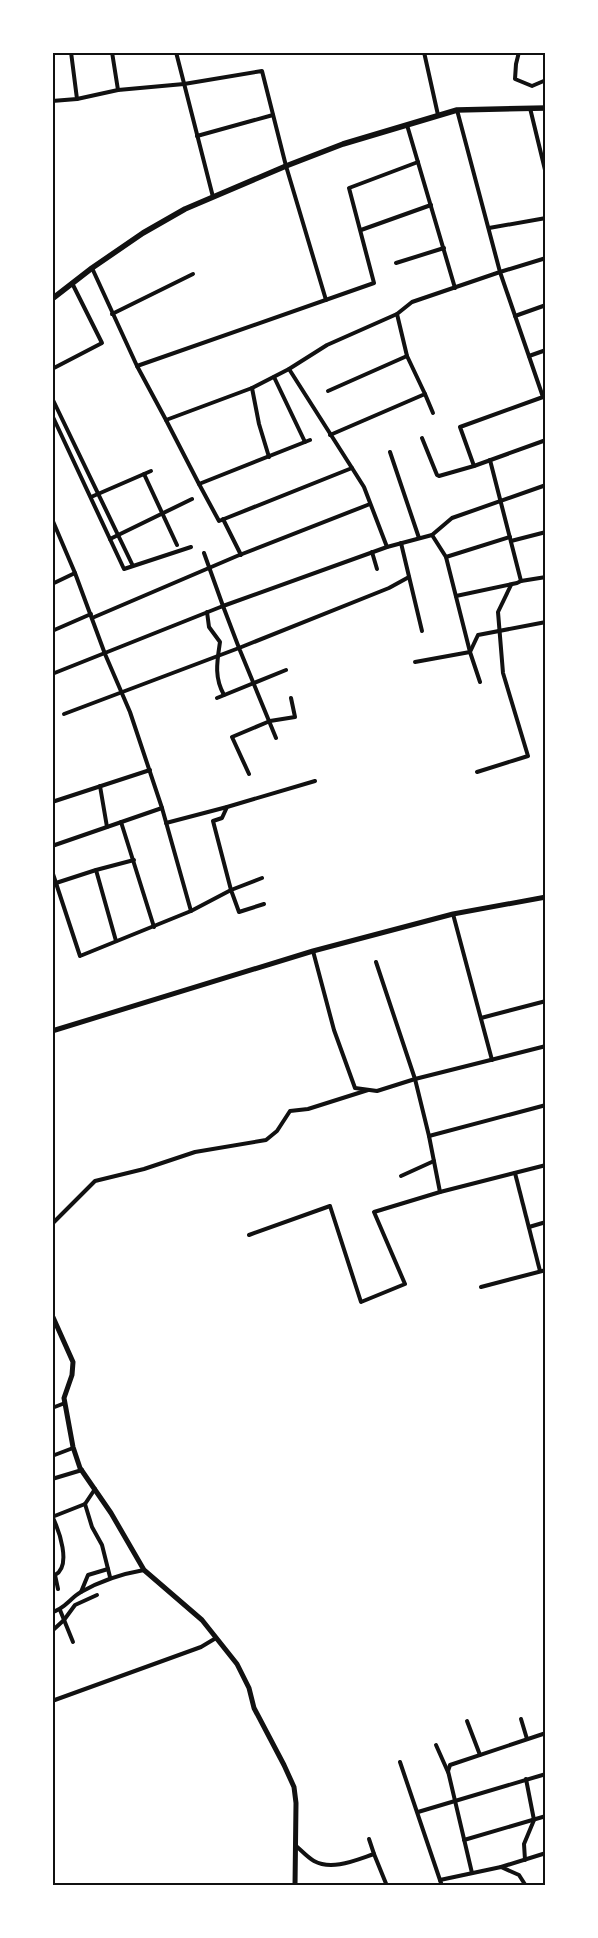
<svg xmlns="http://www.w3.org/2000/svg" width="598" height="1938" font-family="'Fira Sans',sans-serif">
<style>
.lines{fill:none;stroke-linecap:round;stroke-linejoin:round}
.minor{stroke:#111;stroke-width:4}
.tertiary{stroke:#111;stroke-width:5}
.secondary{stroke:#111;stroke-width:5.5}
.neatline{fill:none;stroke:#111;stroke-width:2}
</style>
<rect width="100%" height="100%" fill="#fff"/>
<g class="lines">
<!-- minor -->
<g class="minor">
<polyline points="71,52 77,99"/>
<polyline points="112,52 118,90"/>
<polyline points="176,52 213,197"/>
<polyline points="424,52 438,115"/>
<polyline points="519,52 516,64 515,79 532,86 546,80"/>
<polyline points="52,101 77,99 118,90 184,84 262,71 286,166 326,300"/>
<polyline points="530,108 546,174"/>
<polyline points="407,125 455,288"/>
<polyline points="197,136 273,115"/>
<polyline points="489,228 546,218"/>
<polyline points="361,230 431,205"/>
<polyline points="396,263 444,248"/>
<polyline points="92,268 137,366 166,420 252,388 289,369 327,345 397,314"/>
<polyline points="112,314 193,274"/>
<polyline points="515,316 546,305"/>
<polyline points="529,356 546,350"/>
<polyline points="137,366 374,283 349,188 418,162"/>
<polyline points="52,369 102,343 72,283"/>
<polyline points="289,369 352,468"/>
<polyline points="274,377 305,442"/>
<polyline points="252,388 259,424 269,457"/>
<polyline points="328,391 407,356"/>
<polyline points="425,394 433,413"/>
<polyline points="52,398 132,564"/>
<polyline points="52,415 124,569 191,547"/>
<polyline points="166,420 199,484 310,440"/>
<polyline points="330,435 425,394 407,356 397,314 412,302 500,272 457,110"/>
<polyline points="422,438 437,475 439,476 474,466 546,440"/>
<polyline points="390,452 419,538"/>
<polyline points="490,460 521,581"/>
<polyline points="474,466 460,427 543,397 500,272 546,258"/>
<polyline points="144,474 177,545"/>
<polyline points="199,484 219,521 352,468 364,487 387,547 223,606 204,553"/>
<polyline points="91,497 151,471"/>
<polyline points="52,519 75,573 105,654 130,712 162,808 191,911"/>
<polyline points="223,519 241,555"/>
<polyline points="432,535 452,518 546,485"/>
<polyline points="110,539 192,499"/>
<polyline points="511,541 546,532"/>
<polyline points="401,543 422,631"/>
<polyline points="387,547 432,535 446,557 510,537"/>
<polyline points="372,552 377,569"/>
<polyline points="52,584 75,573"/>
<polyline points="456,596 517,583 521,581 546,577"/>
<path d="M207,612l2,15 11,15c-3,20 -6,35 4,53"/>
<polyline points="92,618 237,556 370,504"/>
<polyline points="52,631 91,614"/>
<polyline points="415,662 470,652 446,557"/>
<polyline points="52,674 223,606 239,648 64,714"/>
<polyline points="480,682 470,652 478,635 546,622"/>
<polyline points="217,698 286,670"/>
<polyline points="276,738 239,648 389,588 409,577"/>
<polyline points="477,772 528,756 503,673 498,612 511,585"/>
<polyline points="249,774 232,737 270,721 295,717 291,698"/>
<polyline points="100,786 107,827"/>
<polyline points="52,802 150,770"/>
<polyline points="121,822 154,927"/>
<polyline points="166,823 227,807"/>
<polyline points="52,846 162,808"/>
<polyline points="52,871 80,956 191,911 231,890 213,821 222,818 227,807 315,781"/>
<polyline points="262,878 231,890 239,912 264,904"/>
<polyline points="56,883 96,870"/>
<polyline points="453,914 492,1060"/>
<polyline points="116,941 96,870 134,860"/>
<polyline points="313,951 334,1030 355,1088 377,1091 415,1079 546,1046"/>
<polyline points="376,962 415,1079 429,1136 546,1105"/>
<polyline points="481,1018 546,1001"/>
<polyline points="429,1136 440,1192 546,1165"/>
<polyline points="515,1173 540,1271"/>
<polyline points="401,1176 434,1161"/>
<polyline points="52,1224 95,1181 144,1169 195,1152 266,1140 277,1131 290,1111 308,1109 368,1090"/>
<polyline points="529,1227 546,1222"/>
<polyline points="249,1235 330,1206 361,1302 405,1284 374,1212 440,1192"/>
<polyline points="481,1287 546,1270"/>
<polyline points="52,1408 65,1403"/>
<polyline points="52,1456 73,1448"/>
<polyline points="52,1479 82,1470"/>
<polyline points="85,1504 92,1527 102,1545 110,1577"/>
<path d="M52,1516c7,14 20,50 3,59l3,14"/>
<polyline points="52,1517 85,1504 95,1489"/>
<polyline points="81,1592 88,1575 108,1569"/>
<polyline points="60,1610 73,1642"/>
<path d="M52,1612c13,-3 18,-14 29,-20 21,-12 40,-18 63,-22"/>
<polyline points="52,1631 64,1620 75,1605 97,1595"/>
<polyline points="52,1701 201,1647 216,1638"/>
<polyline points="521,1719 527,1739"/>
<polyline points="467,1721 480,1755"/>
<polyline points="436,1745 448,1772"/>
<polyline points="400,1762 442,1886"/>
<polyline points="418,1812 546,1774"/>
<polyline points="464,1840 546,1816"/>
<path d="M295,1845c6,5 12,12 19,16 18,10 42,-1 60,-7l-5,-15"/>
<polyline points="374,1854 387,1886"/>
<polyline points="525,1860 524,1844 534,1820 526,1779"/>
<polyline points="501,1867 546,1853"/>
<polyline points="472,1873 448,1771 450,1765 546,1733"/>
<polyline points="440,1880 501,1867 519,1875 526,1886"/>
</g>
<!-- tertiary -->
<g class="tertiary">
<polyline points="52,1031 313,951 453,914 546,897"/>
<polyline points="52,1315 73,1362 72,1375 64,1398 73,1447 80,1468 111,1513 144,1570 202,1620 237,1664 249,1688 254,1708 284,1765 294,1787 296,1803 295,1886"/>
</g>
<!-- secondary -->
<polyline class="secondary" points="52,299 92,268 143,233 185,209 286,166 343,144 457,110 546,108"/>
</g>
<!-- border -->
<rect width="598" height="1938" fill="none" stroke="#ffffff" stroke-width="108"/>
<rect x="54" y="54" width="490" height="1830" class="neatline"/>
</svg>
